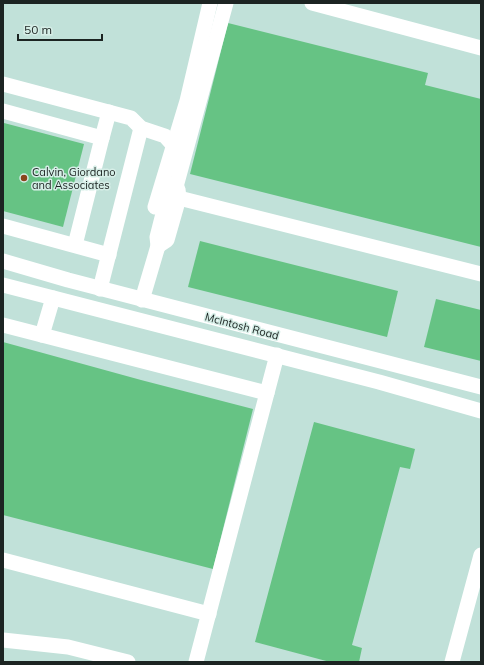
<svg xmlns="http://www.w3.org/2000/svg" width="484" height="665" font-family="Mulish,sans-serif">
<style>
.built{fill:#c1e1d9}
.building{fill:#66c384}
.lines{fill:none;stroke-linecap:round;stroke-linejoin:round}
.minor{stroke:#fff;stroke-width:15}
.poi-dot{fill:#8a451b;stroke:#d6eee7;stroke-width:1.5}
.labels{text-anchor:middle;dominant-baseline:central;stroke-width:3;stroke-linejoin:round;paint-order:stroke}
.poi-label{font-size:11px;fill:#1c2422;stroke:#d6eee7;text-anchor:start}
.street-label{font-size:11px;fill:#1c2422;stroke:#d6eee7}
</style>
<rect width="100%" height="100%" fill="#d6eee7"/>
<!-- built -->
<rect class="built" x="3" y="3" width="478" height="659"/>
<!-- building -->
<g class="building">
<polygon points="228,23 428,73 425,85 481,99 481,247 190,174"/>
<polygon points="4,123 84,144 63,227 3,211"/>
<polygon points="200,241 398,291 387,337 188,287"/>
<polygon points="436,299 481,310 481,361 424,347"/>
<polygon points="3,342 141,380 253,409 213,569 3,515"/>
<polygon points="314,422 415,449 410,469 400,467 352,645 362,648 359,662 330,662 255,642"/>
</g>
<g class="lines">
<!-- minor -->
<g class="minor">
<polyline points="312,3 481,48"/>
<polyline points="3,84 131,118 141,128 165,136 173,145"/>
<polyline points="3,111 102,138 75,245"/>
<polyline points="102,138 109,112"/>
<polyline points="179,198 481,274"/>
<polyline points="155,207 187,101 210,3"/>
<polyline points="3,226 109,255"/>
<polyline points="158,246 167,240 179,198 178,189"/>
<polyline points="3,261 68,280 481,387"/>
<polyline points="3,285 379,382 481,411"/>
<polyline points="100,289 141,128"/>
<polyline points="142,300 158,246 157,237 168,194 177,183 226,3"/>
<polyline points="3,325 267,393"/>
<polyline points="42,335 53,298"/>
<polyline points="3,560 209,614"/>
<polyline points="3,640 68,647 128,662"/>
<polyline points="196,662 277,355"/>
<polyline points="452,662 481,555"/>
</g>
</g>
<!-- markers -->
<circle class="poi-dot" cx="24" cy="178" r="4"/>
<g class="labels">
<!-- poi labels -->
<g class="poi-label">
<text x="32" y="172">Calvin, Giordano<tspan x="32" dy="13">and Associates</tspan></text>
</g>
<!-- street labels -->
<g class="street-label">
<text transform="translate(242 326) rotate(15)">McIntosh Road</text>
</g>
</g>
<!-- border -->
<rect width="484" height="665" fill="none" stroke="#1c2422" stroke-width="8"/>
<!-- scale -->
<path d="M18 34v6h84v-6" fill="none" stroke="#1c2422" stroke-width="2"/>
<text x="24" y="34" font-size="12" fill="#1c2422" stroke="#d6eee7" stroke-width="3" paint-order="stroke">50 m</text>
</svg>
